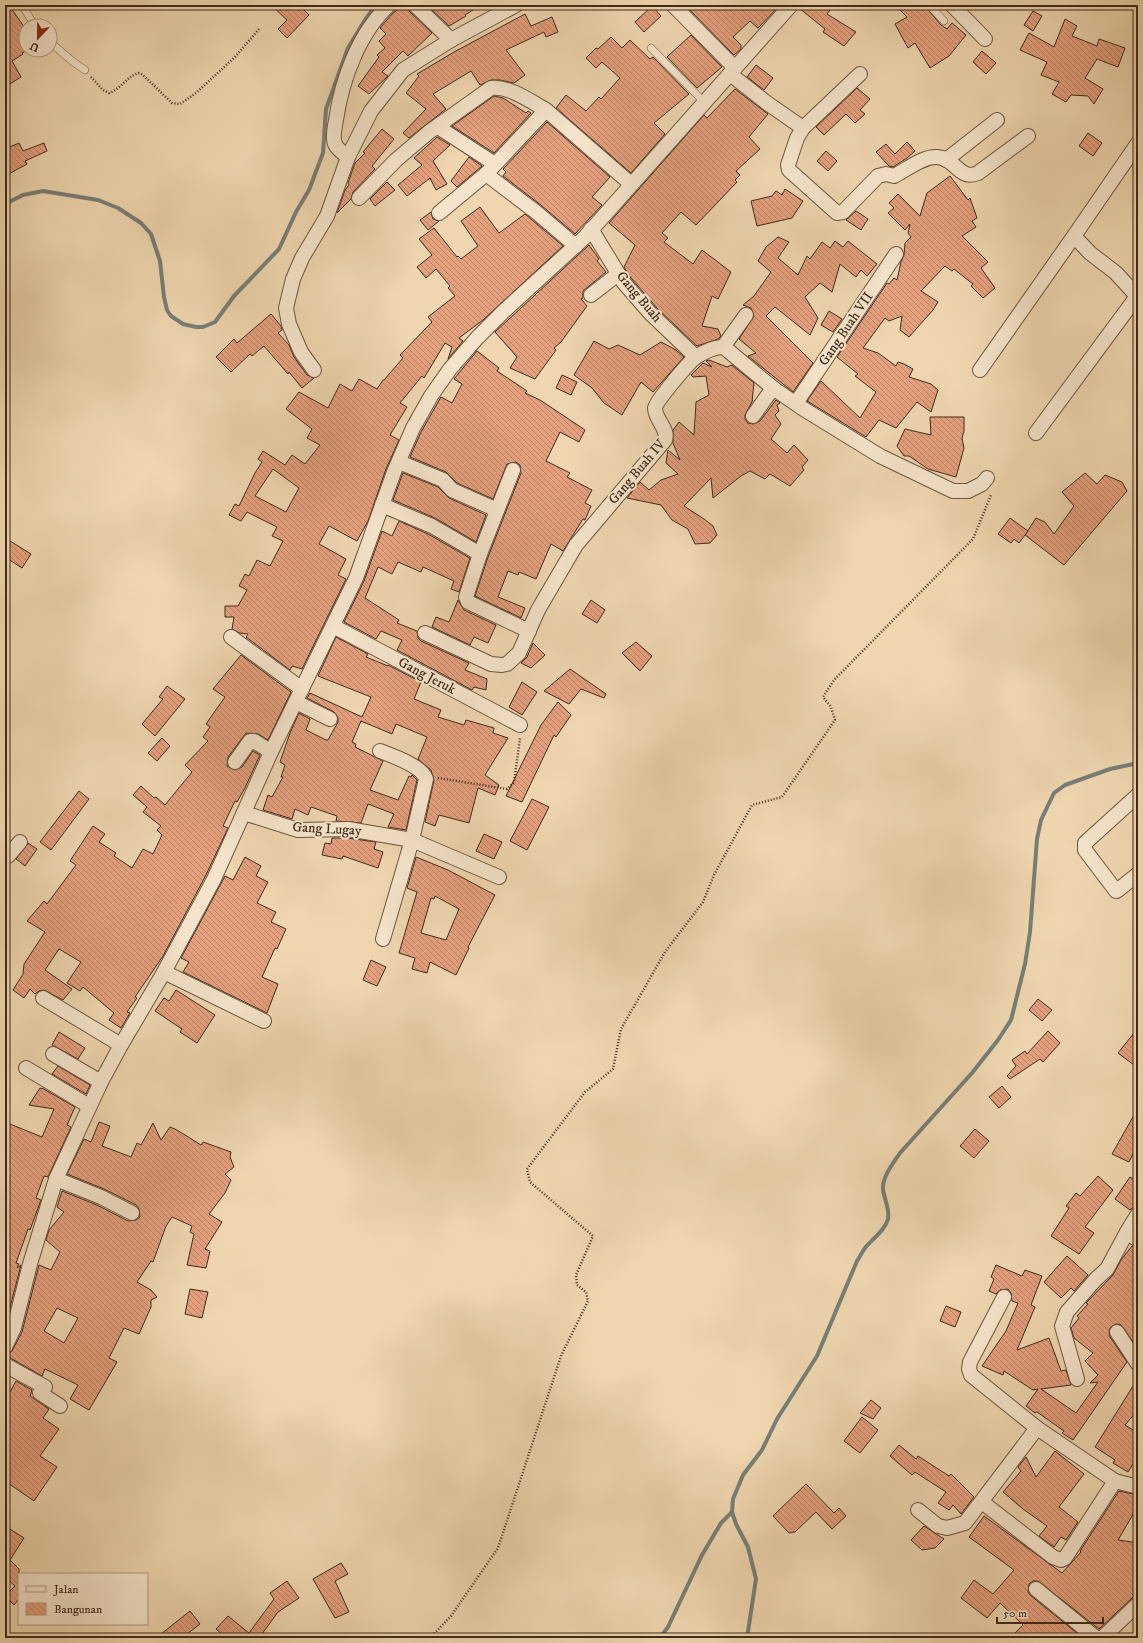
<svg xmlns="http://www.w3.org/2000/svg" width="1143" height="1643" font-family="'IM FELL DW Pica',serif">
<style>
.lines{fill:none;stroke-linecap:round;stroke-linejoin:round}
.stream{stroke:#787f77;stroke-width:4}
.building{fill:url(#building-back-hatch);stroke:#402a1b;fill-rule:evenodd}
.service-casing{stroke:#6c5540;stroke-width:8}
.minor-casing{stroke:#6c5540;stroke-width:16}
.path{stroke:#402a1b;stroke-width:2.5;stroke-dasharray:1 2;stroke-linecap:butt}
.service{stroke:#f5e4cb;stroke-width:7}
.minor{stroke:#f5e4cb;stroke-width:14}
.labels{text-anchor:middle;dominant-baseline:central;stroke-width:4;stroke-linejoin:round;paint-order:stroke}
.street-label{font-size:14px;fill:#402a1b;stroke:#f5e4cb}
</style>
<defs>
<pattern id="building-back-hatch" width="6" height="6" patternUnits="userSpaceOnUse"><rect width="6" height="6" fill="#e5a07e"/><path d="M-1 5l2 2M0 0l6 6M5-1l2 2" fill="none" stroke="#bb8366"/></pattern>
</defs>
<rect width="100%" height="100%" fill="#efd6af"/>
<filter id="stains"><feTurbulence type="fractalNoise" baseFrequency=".005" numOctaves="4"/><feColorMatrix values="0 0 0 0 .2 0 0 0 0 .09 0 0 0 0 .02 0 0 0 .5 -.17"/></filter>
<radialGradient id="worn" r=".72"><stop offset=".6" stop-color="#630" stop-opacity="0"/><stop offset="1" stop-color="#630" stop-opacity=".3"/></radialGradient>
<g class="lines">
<!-- stream -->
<g class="stream">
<polyline points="5,204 23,195 43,191 98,200 118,208 141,223 151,234 160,261 164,297 167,310 171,316 183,324 196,327 203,327 215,322 234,296 279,249 296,212 309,190 323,153 326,109 348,48 365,20 376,5"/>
<polyline points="660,1638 668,1627 702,1555 721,1523 732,1512"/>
<path d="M747,1638l9,-59 -8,-32 -12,-23 -4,-12 1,-13 10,-24 19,-25 15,-31 40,-63 40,-95c3,-4 5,-9 8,-13 7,-9 20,-17 23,-29 2,-10 -4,-20 -5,-30 -1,-12 11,-27 17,-36l72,-80 26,-33 13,-20 14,-56 5,-32 7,-93 4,-19 13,-27 11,-8 45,-16 28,-6"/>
</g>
</g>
<!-- building -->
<g class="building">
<polygon points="5,5 9,5 26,30 26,51 22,53 23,54 12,61 21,77 5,87"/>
<polygon points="271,5 299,5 309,15 287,38 278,29 287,20"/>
<polygon points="404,5 407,5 409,11 432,33 408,56 403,51 382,72 388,76 369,94 358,86 379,57 377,55 385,48 379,41 386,34 380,28 393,13"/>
<polygon points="427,5 481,5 465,15 466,16 449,26"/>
<polygon points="685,5 780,5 758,28 750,21 733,37 741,45 741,49 734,55"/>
<polygon points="799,5 823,5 830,10 827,14 856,32 844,46 823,32 825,29 799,8"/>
<polygon points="895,5 924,5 941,25 947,29 952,23 966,35 949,56 930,68 915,43 908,48 895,24 907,17"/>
<polygon points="652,6 661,16 644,32 635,22"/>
<polygon points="1033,11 1042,16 1033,31 1024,25"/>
<polygon points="525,14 531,26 552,17 558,32 546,37 544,32 506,50 525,75 514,83 500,80 491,80 480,85 471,71 433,94 446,109 409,138 403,133 426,109 406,93 419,76 417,74 454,52"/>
<polygon points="1065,19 1077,26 1072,36 1097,46 1099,39 1125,48 1118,67 1097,59 1085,78 1103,89 1094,104 1088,96 1071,95 1066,102 1052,94 1059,82 1041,75 1047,62 1020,50 1029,33 1054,47"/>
<polygon points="691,35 722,67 697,88 667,57"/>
<polygon points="611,37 622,48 630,40 650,59 653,57 689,94 654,123 665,134 631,173 556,108 566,95 586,111 599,97 601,99 620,78 602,62 596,68 586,58 596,48 598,49"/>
<polygon points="982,51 996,63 986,74 973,62"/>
<polygon points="756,65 773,78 764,90 747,77"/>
<polygon points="857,88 870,99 860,110 865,114 855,123 846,114 824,135 816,127"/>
<polygon points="735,89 768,114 749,137 760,149 736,171 740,175 735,180 737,182 696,225 681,212 662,233 668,238 664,242 693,264 702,250 731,272 718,299 712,296 702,326 718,329 721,336 718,339 697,346 657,308 631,278 624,267 635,245 609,223 704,115 707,118"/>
<polygon points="494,96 503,98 526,113 528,111 531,113 494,153 452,126"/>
<polygon points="547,122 610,177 592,197 602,205 575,234 542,206 503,176 506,172 503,169"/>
<polygon points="382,129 394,139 372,166 375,169 353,192 351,199 337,213 345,190 349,185 348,183 355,163 365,153 363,152"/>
<polygon points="1088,133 1102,143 1093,156 1079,146"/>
<polygon points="437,137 450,145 433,161 447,184 436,190 430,178 407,196 398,185 422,165 414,158"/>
<polygon points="907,142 915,151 907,158 893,167 889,166 876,152 886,144 895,154"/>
<polygon points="19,143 23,151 44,143 47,151 25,161 27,164 5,176 5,149"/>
<polygon points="826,151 837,161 828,171 817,161"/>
<polygon points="469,157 482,166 457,187 451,181"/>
<polygon points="950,176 968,200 970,198 977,218 972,221 976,227 962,236 988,262 981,268 995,288 983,298 971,286 973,284 954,269 952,271 945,266 921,291 938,302 933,310 909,337 900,330 902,316 889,321 885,318 863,348 878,353 896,366 898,362 904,364 913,369 909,377 931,384 938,390 931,412 917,402 896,428 879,420 866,437 807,401 821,381 860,418 876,392 855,376 858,374 837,357 887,283 889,284 894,278 897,280 901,262 904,255 905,243 911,237 908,233 910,224 905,230 888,213 894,208 889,203 898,194 920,216 927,193"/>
<polygon points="387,182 395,190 375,206 370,199"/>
<polygon points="785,189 803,201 792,218 757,226 751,201 772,196 776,191 782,195"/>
<path d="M480,207l19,26 26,-19 38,32 -80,74 -24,18 4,3 -15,18 4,-12 -7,-4 -21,35 -2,-2 -22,27 7,4 -17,28 9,5 -13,29 -18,52 -11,20 -28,-15 -10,18 27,15 -8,16 8,4 -44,90 -10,-3 -2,4 -44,-33 2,-3 -8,-1 -8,-4 2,-12h-9v-11h13l9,-16 -8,-4 6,-12 4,2 8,-16 13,6 13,-25 -11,-5 5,-9 -30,-15 -6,9 -12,-6 6,-11 4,2 16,-33 7,-11 -4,-3 5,-8 22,14 7,-10 13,9 15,-19 -13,-7 5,-9 -26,-20 13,-17 29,16 12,-24 12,7 7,-12 18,10 6,-9h1l19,-22 -3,-3 32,-33 -4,-5 27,-21 -7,-8 2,-2 -14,-17 -10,9 -9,-11 15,-12 -13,-16 15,-11 23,29 1,-1 3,3 17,-13 -17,-25zM273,469l26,19 -13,24 -31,-16z"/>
<polygon points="856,211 868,219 861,230 846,220"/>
<polygon points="431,212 433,219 439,221 428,230 420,220"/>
<polygon points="778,237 789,242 778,258 798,275 807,256 810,259 822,242 830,248 835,241 843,247 848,241 877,264 867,276 861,270 856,277 840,264 832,292 820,283 805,297 818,318 810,335 775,307 766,316 813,363 793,392 748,356 756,353 739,339 754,316 751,308 743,305 754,296 771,272 758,261 766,247"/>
<polygon points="589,245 599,259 597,261 606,272 583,291 583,298 581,299 587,306 561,342 554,348 556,350 535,379 510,368 517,357 495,332"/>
<polygon points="829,311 842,319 833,332 821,325"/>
<polygon points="271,314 281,326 282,330 278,333 289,345 294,357 307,375 314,378 302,388 289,372 288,374 264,346 252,356 250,354 231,372 216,357 234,339 237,343"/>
<polygon points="594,341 609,349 618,345 640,355 661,342 676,350 684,357 653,392 641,382 622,415 604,403 592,388 574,375"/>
<polygon points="477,351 499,368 497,371 527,391 525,393 540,400 585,430 579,442 560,432 546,461 570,473 567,477 592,490 585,503 591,506 585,520 583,519 563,551 551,544 536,579 519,572 518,575 508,571 498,597 525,608 521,618 475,596 488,557 521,473 520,465 516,462 507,464 493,499 457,483 446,472 410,457 421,432 441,397 452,403 462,384 454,379"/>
<polygon points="709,360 727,367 732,365 754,383 752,402 745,415 745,419 748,423 753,424 760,421 776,400 780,403 777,405 779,411 775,415 781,424 771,439 787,453 794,445 808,460 802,467 804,470 790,486 770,474 765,479 750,471 741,476 713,498 711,478 684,506 704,519 713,526 717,535 710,543 695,544 688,529 672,520 661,505 627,498 640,482 649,490 661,480 678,474 666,463 668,450 680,460 673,443 673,430 679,422 694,435 696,402 709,395 706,376 693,377 691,375 703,363 712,367 706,361"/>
<polygon points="562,375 577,382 571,395 556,388"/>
<polygon points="930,417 964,417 964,431 962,438 964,448 956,477 928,469 909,456 904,456 897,446 905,429 931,435"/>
<polygon points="403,473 438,487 449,498 486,515 476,542 435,518 393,500"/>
<polygon points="1085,473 1097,484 1105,475 1122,482 1127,491 1064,565 1025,535 1036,518 1045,522 1054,534 1074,506 1062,492"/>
<polygon points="1010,518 1028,531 1019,543 1014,539 1011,543 998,534"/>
<polygon points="399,521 428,534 470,558 459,592 451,589 454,581 423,567 421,572 398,562 392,574 378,567 365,598 399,620 397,623 417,631 418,638 421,641 469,663 465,670 487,679 486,690 474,687 472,690 397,650 402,640 381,631 376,639 344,622 364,581 382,531 392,536"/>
<polygon points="10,541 31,554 22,568 5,557 5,549"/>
<polygon points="458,600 464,610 496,625 488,643 474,637 470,645 432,627 436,617 449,622"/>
<polygon points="591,600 605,610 597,623 582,614"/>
<polygon points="336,637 368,654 366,657 388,666 388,665 421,682 414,699 441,710 438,717 464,725 466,720 494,728 493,733 508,738 485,775 499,785 495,795 478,788 469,823 439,815 435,826 425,822 434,780 431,770 418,759 427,737 396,724 392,734 361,721 352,742 356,744 355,747 383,761 370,790 398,800 409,776 411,777 412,775 417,780 406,830 388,827 394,814 368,804 361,823 336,821 337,816 311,807 308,815 295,809 292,819 263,810 268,795 272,797 283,777 281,777 285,765 280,762 290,733 299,713 310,719 306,730 326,740 328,740 338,722 338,718 334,712 307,698 310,693 362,717 371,697 318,676"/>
<polygon points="636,642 652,656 640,671 622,653"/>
<polygon points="533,643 545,655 531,668 521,663 527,657"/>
<polygon points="241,655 291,692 268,740 258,734 246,733 228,757 227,766 235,770 242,767 253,751 260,755 245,788 237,802 235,801 223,826 228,828 206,875 163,956 135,997 137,998 127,1012 130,1013 121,1028 109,1020 114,1013 83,987 80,991 67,983 81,962 59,949 45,970 72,989 63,1000 44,990 39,991 35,994 30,989 24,998 13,990 23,974 24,964 45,932 27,921 44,901 47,904 76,865 70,861 93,826 105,834 99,842 116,853 114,856 132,868 143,849 153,854 162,835 157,830 161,826 143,812 147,807 133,795 141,786 154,798 156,797 165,805 192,772 185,765 208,741 203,737 210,727 206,724 225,697 213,689"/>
<polygon points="570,669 606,694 604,698 581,689 569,704 544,691"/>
<polygon points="522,682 537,692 522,715 509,707"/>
<polygon points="167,686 185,699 155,736 142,724 163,699 159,697"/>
<polygon points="558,702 571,715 556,737 554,735 522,802 506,796 541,725"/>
<polygon points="162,738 170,746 157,761 148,753"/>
<polygon points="79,791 89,799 51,850 40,842"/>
<polygon points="532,799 549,807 527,850 510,841"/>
<polygon points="484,834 502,842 494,859 476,851"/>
<polygon points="332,838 347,838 376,842 374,849 383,852 378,868 343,856 342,859 322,855 325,843 331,844"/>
<polygon points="28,843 37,849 25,866 16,859"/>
<polygon points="245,857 261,866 256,876 268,882 257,903 276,912 271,922 286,929 277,949 275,948 262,977 278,984 267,1013 183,972 189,962 181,958 225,876 233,880"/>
<path d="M416,857l32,13 47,25 -27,52 1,1 -13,27 -26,-13 -3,11 -15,-4 3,-11 -16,-5 18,-61 -10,-4zM435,896l24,13 -13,31 -25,-7 10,-35 3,1z"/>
<polygon points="371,960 386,967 377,986 363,980"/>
<polygon points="176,990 215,1015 197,1043 180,1032 182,1029 155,1011 164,998 169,1001"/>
<polygon points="1038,999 1052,1010 1042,1021 1029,1010"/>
<polygon points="1138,1028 1138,1068 1118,1053"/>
<polygon points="1048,1031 1060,1043 1043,1062 1040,1059 1010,1079 1007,1076 1016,1066 1012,1060 1025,1051 1027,1054"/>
<polygon points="59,1032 85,1048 78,1059 52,1045"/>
<polygon points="58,1066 90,1085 86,1094 52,1074"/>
<polygon points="1002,1086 1011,1097 999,1108 989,1097"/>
<polygon points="40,1088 42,1089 42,1088 75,1107 67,1125 71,1127 48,1177 44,1176 36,1198 41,1200 30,1230 28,1229 16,1263 19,1264 17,1268 21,1265 5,1327 5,1122 42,1137 54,1109 29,1105"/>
<polygon points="1138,1108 1138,1144 1129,1162 1112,1154"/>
<path d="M99,1122l11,4 -8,20 29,11 6,-14 4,2 12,-22 8,17 9,-13 7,3 24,15 2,-3 28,10 -1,5 4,10 -9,7 6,6 -6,13 -16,21 13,8 -17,27 5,2 -4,17 -19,-3 7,-31 -4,-2 2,-6 -20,-9 -6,9 -13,36 -2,-1 -14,21 14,8 6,7 -6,3v7l-12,27 -15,-6 -15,30 8,4 -28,48 -19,-11 8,-14 -33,-16 -3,7 -37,-21 4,-1 3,-3 10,-19 17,-67 12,5 9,-18 -14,-12 3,-10 15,-18 -7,-5 5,-16 35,14 31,16 8,-1 4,-3 -1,-8 -3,-4 -32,-16 -37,-15 17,-35 7,3zM57,1308l21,10 -14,25 -20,-12z"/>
<polygon points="975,1129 989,1141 974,1158 960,1146"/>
<polygon points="1098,1176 1113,1190 1085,1227 1094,1233 1079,1254 1051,1236 1069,1208 1066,1206 1076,1193 1080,1196"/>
<polygon points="1130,1177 1138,1182 1138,1206 1134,1207 1130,1210 1115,1199"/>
<polygon points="1132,1246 1138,1248 1138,1344 1136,1346 1121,1325 1116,1324 1110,1328 1109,1332 1110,1337 1127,1362 1073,1440 1062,1433 1064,1431 1037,1412 1035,1413 1026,1406 1038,1389 1033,1390 1004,1371 1003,1375 982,1366 1006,1331 1018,1303 1012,1301 1011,1293 1008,1289 1000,1290 996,1294 989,1291 994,1279 991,1277 996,1265 1022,1276 1025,1270 1042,1276 1031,1305 1035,1307 1017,1350 1049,1338 1061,1371 1066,1370 1071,1385 1041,1389 1076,1413 1098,1382 1090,1383 1098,1375 1085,1361 1093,1353 1074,1338 1071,1328 1079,1318 1077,1316 1088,1304 1086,1303 1113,1275 1121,1260"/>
<polygon points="1067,1256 1088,1275 1074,1291 1071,1288 1061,1298 1044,1282"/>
<polygon points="190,1289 208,1292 202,1318 185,1314"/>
<polygon points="946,1306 961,1312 955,1327 940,1321"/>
<polygon points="1138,1378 1138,1410 1125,1425 1138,1433 1138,1456 1128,1472 1113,1463 1115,1460 1095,1447"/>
<polygon points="16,1381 32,1390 30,1396 49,1409 43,1418 59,1429 40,1456 57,1467 34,1501 5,1481 5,1401"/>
<polygon points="871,1400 881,1408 873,1419 860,1413"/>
<polygon points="862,1417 878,1430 860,1453 844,1441"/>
<polygon points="899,1445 916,1459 918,1456 949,1476 951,1474 974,1497 961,1514 953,1505 949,1510 938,1503 946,1492 915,1472 912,1475 890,1456"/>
<polygon points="1055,1451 1084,1474 1059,1507 1078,1522 1066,1540 1061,1537 1054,1547 1039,1536 1047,1526 1023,1509 1003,1492 1021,1471 1018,1467 1026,1457 1036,1477"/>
<polygon points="806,1484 834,1513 839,1508 846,1516 832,1529 816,1512 795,1532 789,1533 773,1516"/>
<polygon points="1119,1491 1138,1495 1138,1506 1118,1540 1138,1543 1138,1573 1133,1590 1138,1596 1132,1598 1099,1629 1038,1581 1033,1581 1029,1584 1028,1592 1030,1595 1083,1638 1010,1638 1023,1625 1000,1603 987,1618 961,1598 974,1580 993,1594 1014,1570 969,1537 984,1516 1062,1573 1081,1552 1080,1551"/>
<polygon points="5,1526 24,1538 10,1560 19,1569 19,1599 14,1605 5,1596 15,1586 5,1577"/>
<polygon points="924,1526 944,1539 935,1548 922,1550 911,1540"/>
<polygon points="341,1563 348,1574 335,1581 349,1612 335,1618 313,1579"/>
<polygon points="287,1581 299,1598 278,1612 259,1638 226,1638 216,1629 228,1616 249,1633 274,1599 270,1593"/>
<polygon points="190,1611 200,1624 182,1638 156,1638"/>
</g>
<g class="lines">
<!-- service casing -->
<g class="service-casing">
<g id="service">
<polyline points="22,5 35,26"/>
<polyline points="929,5 944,21"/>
<polyline points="50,42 72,61 85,70"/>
<polyline points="651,48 704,102"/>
</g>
</g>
<!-- minor casing -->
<g class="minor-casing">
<g id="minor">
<polyline points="415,5 451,40"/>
<polyline points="673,5 735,68"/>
<polyline points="952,5 985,39"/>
<polyline points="730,74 767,103 803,128"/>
<path d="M860,74l-57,54 -6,10 -9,27 1,5 48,43 6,-1 35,-36 8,-2 8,2c12,-6 29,-20 43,-19 14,1 19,13 29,17 4,2 9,0 12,-1l50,-37"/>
<polyline points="438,127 495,164"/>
<path d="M348,157c-5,-4 -11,-8 -13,-13 -3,-8 0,-17 1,-24 6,-41 23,-87 53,-115"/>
<polyline points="946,160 997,120"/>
<polyline points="486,174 536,212 576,246"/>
<path d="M359,198l37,-38 33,-28 62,-44c19,-2 39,13 55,22"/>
<polyline points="439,213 486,174 546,110 631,184"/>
<polyline points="591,229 624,283 650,313 696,357"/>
<polyline points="1074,236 1138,143"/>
<polyline points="591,295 618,274"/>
<polyline points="723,347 746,315"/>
<polyline points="314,370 301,352 289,324 286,308 293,279 302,258 327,216 348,157 371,111 403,70 451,40 516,5"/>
<polyline points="980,370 1074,236 1090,253 1116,273 1137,296"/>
<polyline points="796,403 896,254"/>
<polyline points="753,416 773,388"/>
<polyline points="1036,433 1138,295"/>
<polyline points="399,462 443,480 452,490 497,510"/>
<polyline points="382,505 432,526 480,554 466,597 468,602 529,631"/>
<polyline points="480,554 513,470"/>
<polyline points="333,626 520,725"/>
<path d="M425,633l66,31 11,1 5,-1 12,-11 19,-43 38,-65 89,-105c4,-11 -10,-20 -10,-32 1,-7 34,-46 41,-51 6,-4 21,-12 29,-9l48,40 29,20 78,48 73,35h15l14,-7 5,-6"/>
<polyline points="231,637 302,689"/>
<polyline points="296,702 330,719"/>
<path d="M380,751c13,5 42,15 46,28l-14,61 -29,99"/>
<polyline points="235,762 250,741 254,741 271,752"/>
<polyline points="1138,795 1085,843 1085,850 1116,891 1118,890 1138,874"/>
<polyline points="244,813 298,830 348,829 412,840 499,877"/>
<polyline points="5,856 8,856 20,842"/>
<polyline points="164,972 264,1021"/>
<polyline points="43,998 121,1045"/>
<polyline points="53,1054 101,1082"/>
<polyline points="26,1068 89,1106"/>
<polyline points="56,1179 101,1197 132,1213"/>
<polyline points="1138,1214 1127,1232 1138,1240"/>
<polyline points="1004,1297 970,1362 969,1369 971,1375 1037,1428 1115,1481 1138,1487"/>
<polyline points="1117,1332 1138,1364"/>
<polyline points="5,1347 14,1328 30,1264 56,1179 101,1082 121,1045 164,972 214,879 271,752 356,578 394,472 413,428 431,396 450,369 477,338 504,311 585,237 791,5"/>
<polyline points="5,1365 45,1387 40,1393 60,1406"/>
<polyline points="1077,1379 1062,1326 1067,1312 1096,1279 1107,1269 1127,1232"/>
<polyline points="982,1502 1053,1557 1061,1560 1065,1558 1115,1481"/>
<polyline points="918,1510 938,1526 947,1528 965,1523 1037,1428"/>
<polyline points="1036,1589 1096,1638"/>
<polyline points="1102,1638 1138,1604"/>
</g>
</g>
<!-- path -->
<g class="path">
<path d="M91,77l12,13 6,3c12,-4 18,-17 30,-20l4,2 29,28 8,1 16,-11 39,-36 24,-28"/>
<polyline points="438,778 507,789 514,783 520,738"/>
<polyline points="430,1638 451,1616 498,1548 561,1356 588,1301 586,1292 577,1285 576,1275 593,1236 530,1182 527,1169 585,1092 613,1069 621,1029 665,952 703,902 714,875 752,805 782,797 835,720 831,707 823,697 834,680 973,539 991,495"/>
</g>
<!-- service -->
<use href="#service" class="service"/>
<!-- minor -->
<use href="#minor" class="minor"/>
</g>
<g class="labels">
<!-- street labels -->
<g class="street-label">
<text transform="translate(639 297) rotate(50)">Gang Buah</text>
<text transform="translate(846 329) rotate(-56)">Gang Buah VII</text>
<text transform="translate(637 472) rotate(-50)">Gang Buah IV</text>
<text transform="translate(427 676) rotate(28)">Gang Jeruk</text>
<text transform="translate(327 829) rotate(3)">Gang Lugay</text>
</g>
</g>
<!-- margin -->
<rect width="1143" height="1643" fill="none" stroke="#efd6af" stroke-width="20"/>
<rect x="6" y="6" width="1131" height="1631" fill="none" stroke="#402a1b" stroke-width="2"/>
<rect x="10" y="10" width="1123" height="1623" fill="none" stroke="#402a1b"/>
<!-- legend -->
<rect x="18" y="1573" width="130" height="52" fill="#f5e4cb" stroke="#ad9a85"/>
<rect x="26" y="1586" width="20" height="6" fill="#f5e4cb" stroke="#ad9a85"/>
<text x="54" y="1593" font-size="12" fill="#402a1b">Jalan</text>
<rect x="26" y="1603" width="20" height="12" fill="url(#building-back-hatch)" stroke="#ad9a85"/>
<text x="54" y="1613" font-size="12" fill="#402a1b">Bangunan</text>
<!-- north arrow -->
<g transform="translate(38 38) rotate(202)"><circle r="19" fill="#f5e4cb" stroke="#ad9a85"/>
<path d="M0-3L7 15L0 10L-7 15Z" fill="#8f2418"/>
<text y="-6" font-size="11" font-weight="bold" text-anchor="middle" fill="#402a1b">U</text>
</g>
<!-- scale -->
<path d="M997 1617v6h106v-6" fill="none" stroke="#402a1b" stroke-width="2"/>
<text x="1003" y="1617" font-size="12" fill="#402a1b" stroke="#f5e4cb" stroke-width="3" paint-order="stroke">50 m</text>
<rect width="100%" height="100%" filter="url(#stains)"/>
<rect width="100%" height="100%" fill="url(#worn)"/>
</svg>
